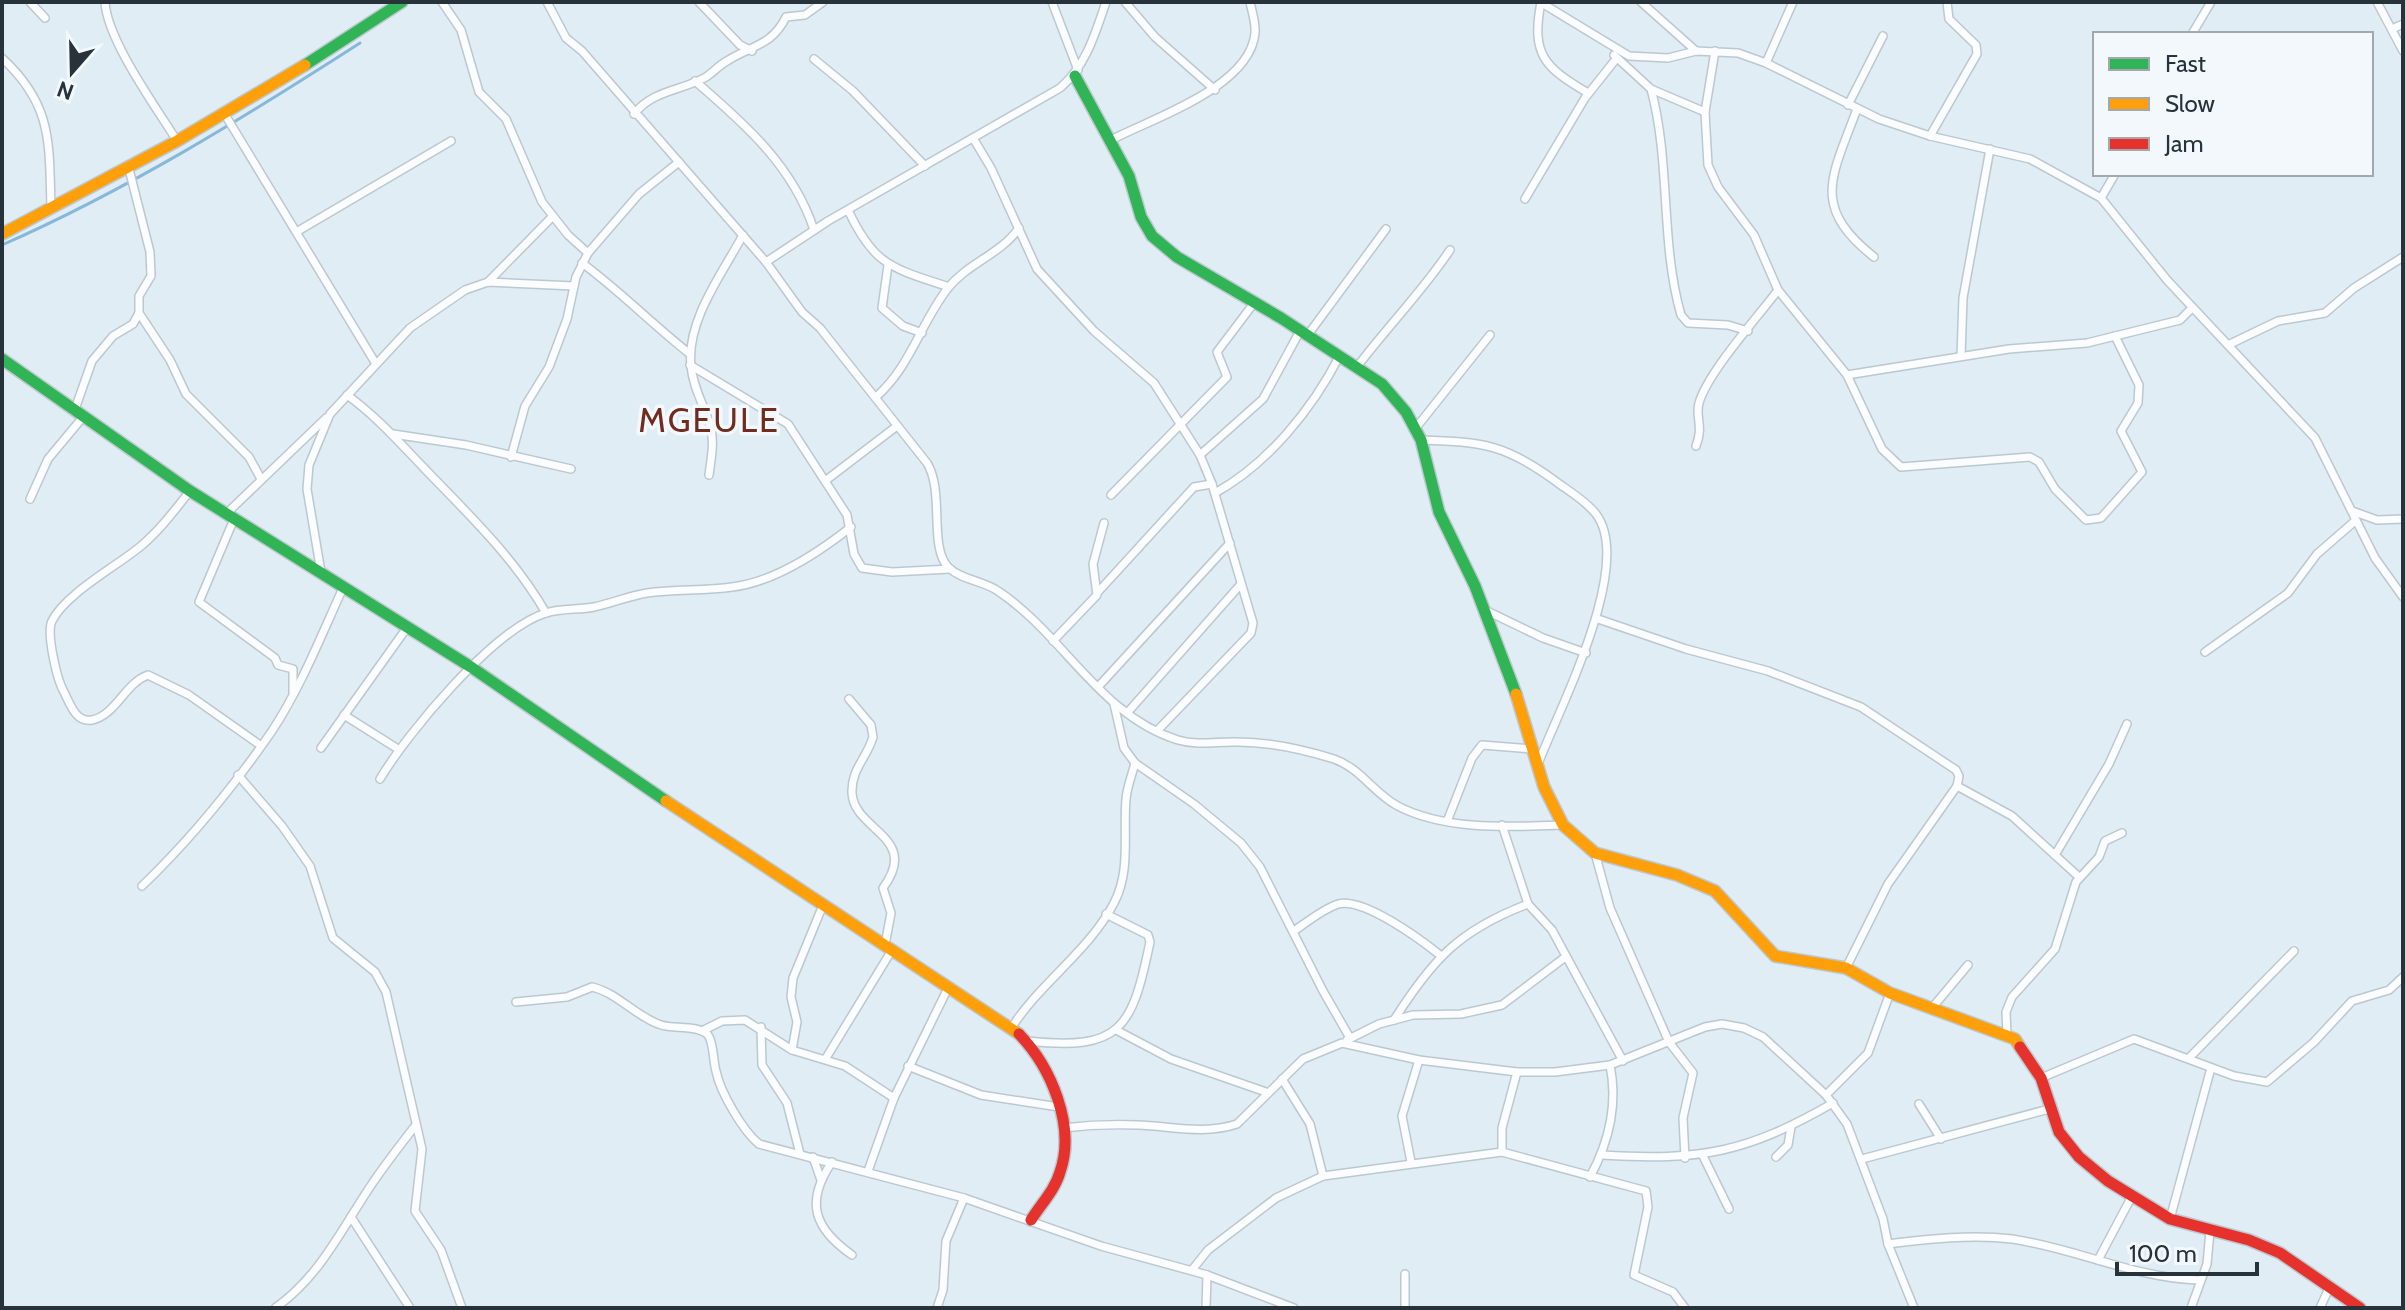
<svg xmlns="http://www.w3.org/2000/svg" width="2405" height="1310" font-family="Cabin,sans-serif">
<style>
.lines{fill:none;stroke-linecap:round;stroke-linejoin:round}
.stream{stroke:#86b9d9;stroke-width:3}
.street-casing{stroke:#bcc8cf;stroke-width:10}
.fast-casing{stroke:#bcc8cf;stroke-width:14}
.slow-casing{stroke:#bcc8cf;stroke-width:14}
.jam-casing{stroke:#bcc8cf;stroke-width:14}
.street{stroke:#fafcfe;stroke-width:7}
.fast{stroke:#30b455;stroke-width:11}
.slow{stroke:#ff9f0a;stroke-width:11}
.jam{stroke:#e5322d;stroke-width:11}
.labels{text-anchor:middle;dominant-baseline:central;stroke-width:7;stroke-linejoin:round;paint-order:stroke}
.quarter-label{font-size:34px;letter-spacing:2px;fill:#702c1e;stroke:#f3f8fc}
</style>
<rect width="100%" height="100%" fill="#e0edf5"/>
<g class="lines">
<!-- stream -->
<path class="stream" d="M2,245c125,-55 243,-128 358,-202"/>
<!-- street casing -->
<g class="street-casing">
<g id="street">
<polyline points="30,2 45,18"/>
<path d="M105,2c2,38 51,105 72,139"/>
<polyline points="442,2 461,30 479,92 506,119 542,202 568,235 588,253"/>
<path d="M547,2l19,36 16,13 184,211 36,50 18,16 107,135c18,29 1,85 22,105 13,12 35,13 49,23 65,43 102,125 180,149 20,6 40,1 60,2 30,0 67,8 96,17 26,9 39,33 62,46 47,26 116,22 167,20"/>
<polyline points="699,2 740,45 752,51"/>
<polyline points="1052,2 1078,70"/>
<polyline points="1125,2 1155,37 1215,90"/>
<polyline points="1540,2 1629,56 1668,58 1696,51 1738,53 1766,63 1879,119 1930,136 2030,159 2101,198 2167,280 2315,438 2375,558 2403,597"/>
<path d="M1541,2c-10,53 3,65 47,91"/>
<polyline points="1641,2 1696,51"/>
<polyline points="2377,2 2403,51"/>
<polyline points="2392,29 2403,24"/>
<polyline points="2192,34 2211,2"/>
<polyline points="1715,51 1705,112 1708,165 1718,187 1754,235 1778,290 1847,375 1882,449 1901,467 2030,457 2039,462 2055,489 2086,520 2101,518 2142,472 2121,431 2138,403 2139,385 2115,336"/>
<polyline points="1614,55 1651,89 1705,112"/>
<path d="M2,58c51,47 47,85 49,150"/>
<polyline points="814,59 853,91 925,166"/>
<polyline points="1766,63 1793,2"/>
<path d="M695,81c50,43 98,85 119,149"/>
<path d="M1651,89c20,74 9,153 30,226l7,8 40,2 20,6"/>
<polyline points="1848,105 1883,36"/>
<path d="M1857,109c-25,68 -47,97 17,148"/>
<polyline points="224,113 376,364"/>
<path d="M634,114c19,-24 47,-23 72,-37 8,-5 13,-12 21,-16 23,-15 45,-15 59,-44l19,-2 18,-13"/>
<polyline points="1930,136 1977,54 1976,45 1949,19 1947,2"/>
<polyline points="973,138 991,168 1037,269 1094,331 1154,383 1200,455 1212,484 1253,623 1251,633 1157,731"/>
<path d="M1109,141c41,-22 141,-53 146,-108 1,-10 -3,-21 -5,-31"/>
<polyline points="2101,198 2115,174"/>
<polyline points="1525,199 1585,98 1616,59"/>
<path d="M848,210c26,56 44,58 101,77"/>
<polyline points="298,231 451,141"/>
<path d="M766,262l62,-41 232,-133c26,-22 35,-54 46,-86"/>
<path d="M582,263c38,28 71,62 108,91"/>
<polyline points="888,265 882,308 903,326 922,333"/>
<polyline points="488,282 552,217"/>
<polyline points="139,313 170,360 186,394 249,457 261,479"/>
<polyline points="1307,336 1386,229"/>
<polyline points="2230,344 2278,321 2325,313 2354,288 2403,257"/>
<polyline points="1961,356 1963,298 1990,149"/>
<polyline points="690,365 788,424 847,515 854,554 862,568 892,572 950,569"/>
<path d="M1357,367c30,-40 65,-75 93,-117"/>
<polyline points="1847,375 2009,349 2087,343 2180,320 2192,308"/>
<path d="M347,395c29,21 51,46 76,72 45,47 90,89 123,146"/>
<path d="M876,397c35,-31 44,-73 72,-109 20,-25 53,-34 71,-60"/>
<polyline points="74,412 92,361 113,336 133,324 139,313 139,296 151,276 150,252 128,165"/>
<polyline points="1415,429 1490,335"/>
<polyline points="393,434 466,445 571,469"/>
<path d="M1421,440c62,2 85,4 137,43 11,8 29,19 38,31 39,51 -38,197 -58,250"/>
<path d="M1696,446c8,-20 -1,-29 3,-43 9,-31 58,-85 79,-113"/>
<polyline points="1200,455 1263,399 1300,331"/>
<polyline points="511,457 525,406 549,367 567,319 576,277 588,253 639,194 679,162"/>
<path d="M709,475c2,-17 6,-33 1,-50 -6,-20 -17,-37 -19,-59 -5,-45 31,-92 52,-131"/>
<polyline points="825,481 897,426"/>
<path d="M190,491c-16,20 -30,39 -49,55 -24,20 -76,48 -89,75 -6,12 5,59 12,71 6,12 12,31 28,28 24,-5 33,-37 56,-45l41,20 71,50"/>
<path d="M1215,493c53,-29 98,-85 125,-138"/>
<polyline points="1111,495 1227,377 1217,352 1254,303"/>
<polyline points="30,499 48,459 83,417"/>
<polyline points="2352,511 2377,520 2403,519"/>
<polyline points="226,514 326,418"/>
<polyline points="234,519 199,602 275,658 278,665 293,669 293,693"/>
<polyline points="321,572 307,489 309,465 330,414 410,328 465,290 488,282 574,286"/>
<polyline points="1098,592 1194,487 1212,484"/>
<polyline points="1485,610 1543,638 1586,653"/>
<polyline points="1598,619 1686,649 1768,671 1861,707 1956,770 1959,776 1957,786 1888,884 1846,968"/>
<polyline points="1053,641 1097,595 1093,564 1104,523"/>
<polyline points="2205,652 2288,593 2317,554 2355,521"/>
<polyline points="1098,687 1230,543"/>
<path d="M849,699l22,26 2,12c-6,21 -22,32 -21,56 2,38 69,44 31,95l8,25 -6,32"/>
<polyline points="1114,704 1124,748 1135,763 1194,804 1241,843 1260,867 1323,991 1350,1038"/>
<polyline points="1128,712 1241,584"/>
<polyline points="344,715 398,749"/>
<polyline points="321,748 406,629"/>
<polyline points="238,775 282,826 310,866 333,938 375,972 386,992 422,1149 415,1211 441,1250 462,1308"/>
<path d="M380,779c28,-47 114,-150 166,-166 15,-5 33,-3 48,-6 18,-4 35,-11 53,-14 29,-4 57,-2 85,-6 43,-5 86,-34 119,-60"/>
<polyline points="1957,786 2012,816 2079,877"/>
<polyline points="1448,819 1472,758 1482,745 1531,749"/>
<polyline points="1502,825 1528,904 1552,930 1623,1061"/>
<polyline points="1595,853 1610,908 1669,1042 1693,1073 1683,1118 1685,1158"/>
<polyline points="2055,855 2109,764 2127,724"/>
<path d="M142,886c48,-46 92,-100 130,-155 29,-44 49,-95 71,-143"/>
<path d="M1294,931c13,-9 29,-22 44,-27 25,-7 82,35 102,51"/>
<path d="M516,1002l51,-5 25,-10c26,6 44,30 69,38 13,4 38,0 47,10 6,8 5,27 8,36 4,21 27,60 43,73l205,54 137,48 106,29 87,33"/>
<polyline points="1932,1008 1968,965"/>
<path d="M1394,1020c38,-60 65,-90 134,-116"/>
<polyline points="761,1027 762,1065 787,1103 800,1154"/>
<path d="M1012,1027c29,-45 77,-76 102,-124 17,-32 9,-70 12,-104 1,-12 6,-24 9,-36"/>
<polyline points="702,1031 722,1021 745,1020 792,1050 845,1066 894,1098"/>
<polyline points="1118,1031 1171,1059 1266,1092"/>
<polyline points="2007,1035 2006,1012 2012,997 2055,949 2076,882 2099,857 2105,841 2122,833"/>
<polyline points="1347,1040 1379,1024 1413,1015 1461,1014 1502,1005 1564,958"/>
<path d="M1028,1041c93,10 104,-12 122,-99l-2,-7 -42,-21"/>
<polyline points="792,1050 797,1022 791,997 793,978 823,905"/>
<polyline points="2190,1057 2294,951"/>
<polyline points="826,1058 892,950"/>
<polyline points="908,1066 981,1095 1059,1107"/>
<polyline points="2041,1078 2134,1039 2234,1076 2267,1082 2314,1042 2352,1001 2389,990 2403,977"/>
<polyline points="1282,1079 1310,1124 1323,1176"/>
<polyline points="1826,1095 1868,1053 1890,993"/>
<polyline points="1919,1104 1941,1139"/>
<path d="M1063,1128c25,-3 50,-4 75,-3 33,1 66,10 99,-1l66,-65 39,-16 77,17 98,12h38l55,-7 95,-38 17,-3 22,4 19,9 63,58 21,29 36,95 5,25 26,64"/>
<polyline points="1502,1152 1502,1128 1517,1072"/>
<path d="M1602,1155c99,6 144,-2 231,-52"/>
<polyline points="1703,1156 1729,1209"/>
<polyline points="813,1157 821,1180"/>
<polyline points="1776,1157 1788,1145 1791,1127"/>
<polyline points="1862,1159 2049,1109"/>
<path d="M832,1162c-28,41 -17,67 20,93"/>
<polyline points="1411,1162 1402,1116 1419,1060"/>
<polyline points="868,1171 894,1098 949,986"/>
<path d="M1590,1177c19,-35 28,-73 20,-112"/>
<polyline points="351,1217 410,1308"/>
<polyline points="2170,1219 2211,1068"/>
<path d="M1888,1244c40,-5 84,-10 124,-5 63,9 122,39 187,41"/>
<polyline points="2098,1260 2131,1198"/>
<polyline points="1192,1270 1208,1250 1276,1198 1323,1176 1502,1152 1646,1191 1648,1207 1634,1275 1673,1292 1685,1308"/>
<polyline points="1405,1274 1405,1308"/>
<path d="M275,1308c46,-32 68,-82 99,-127 13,-19 27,-37 41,-55"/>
<polyline points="937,1308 943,1290 946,1241 964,1198"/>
<polyline points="1206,1308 1207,1275"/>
<polyline points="2191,1308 2207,1264 2210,1231"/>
<polyline points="2320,1308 2330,1286"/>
</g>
</g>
<!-- fast casing -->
<g class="fast-casing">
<g id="fast">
<polyline points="305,65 402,2"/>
<polyline points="1075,76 1129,176 1141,217 1152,236 1177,257 1281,318 1382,384 1406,412 1421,440 1439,512 1475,586 1516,694"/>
<polyline points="2,359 190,491 471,667 666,801"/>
</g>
</g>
<!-- slow casing -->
<g class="slow-casing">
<g id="slow">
<polyline points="2,234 177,141 305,65"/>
<polyline points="1516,694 1544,787 1563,825 1595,853 1677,875 1715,891 1775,956 1846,968 1890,993 2015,1039 2020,1047"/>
<polyline points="666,801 1019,1034"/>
</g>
</g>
<!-- jam casing -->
<g class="jam-casing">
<g id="jam">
<path d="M1019,1034c32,33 57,92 41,138 -5,18 -19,32 -29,48"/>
<polyline points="2020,1047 2041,1078 2059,1132 2079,1157 2108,1181 2170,1219 2249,1240 2280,1253 2360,1308"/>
</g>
</g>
<!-- street -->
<use href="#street" class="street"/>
<!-- fast -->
<use href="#fast" class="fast"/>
<!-- slow -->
<use href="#slow" class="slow"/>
<!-- jam -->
<use href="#jam" class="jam"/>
</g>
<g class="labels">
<!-- quarter labels -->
<g class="quarter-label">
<text x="709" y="420">MGEULE</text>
</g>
</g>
<!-- border -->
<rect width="2405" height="1310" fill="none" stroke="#27323a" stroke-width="8"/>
<!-- legend -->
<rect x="2093" y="32" width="280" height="144" fill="#f3f8fc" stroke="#a1a9ae" stroke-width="2"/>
<rect x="2109" y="58" width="40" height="12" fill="#30b455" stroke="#a1a9ae" stroke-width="2"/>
<text x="2165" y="72" font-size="24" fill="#27323a">Fast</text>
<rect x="2109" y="98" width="40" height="12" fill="#ff9f0a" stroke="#a1a9ae" stroke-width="2"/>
<text x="2165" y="112" font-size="24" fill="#27323a">Slow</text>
<rect x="2109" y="138" width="40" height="12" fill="#e5322d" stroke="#a1a9ae" stroke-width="2"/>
<text x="2165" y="152" font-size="24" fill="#27323a">Jam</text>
<!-- north arrow -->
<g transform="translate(72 72) rotate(200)" stroke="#f3f8fc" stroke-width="6" paint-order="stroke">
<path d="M0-6L14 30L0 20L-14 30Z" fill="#27323a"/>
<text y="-12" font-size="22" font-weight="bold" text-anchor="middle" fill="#27323a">N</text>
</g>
<!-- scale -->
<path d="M2117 1262v12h140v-12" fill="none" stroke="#27323a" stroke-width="4"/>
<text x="2129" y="1262" font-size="24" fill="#27323a" stroke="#f3f8fc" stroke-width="6" paint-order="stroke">100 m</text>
</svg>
